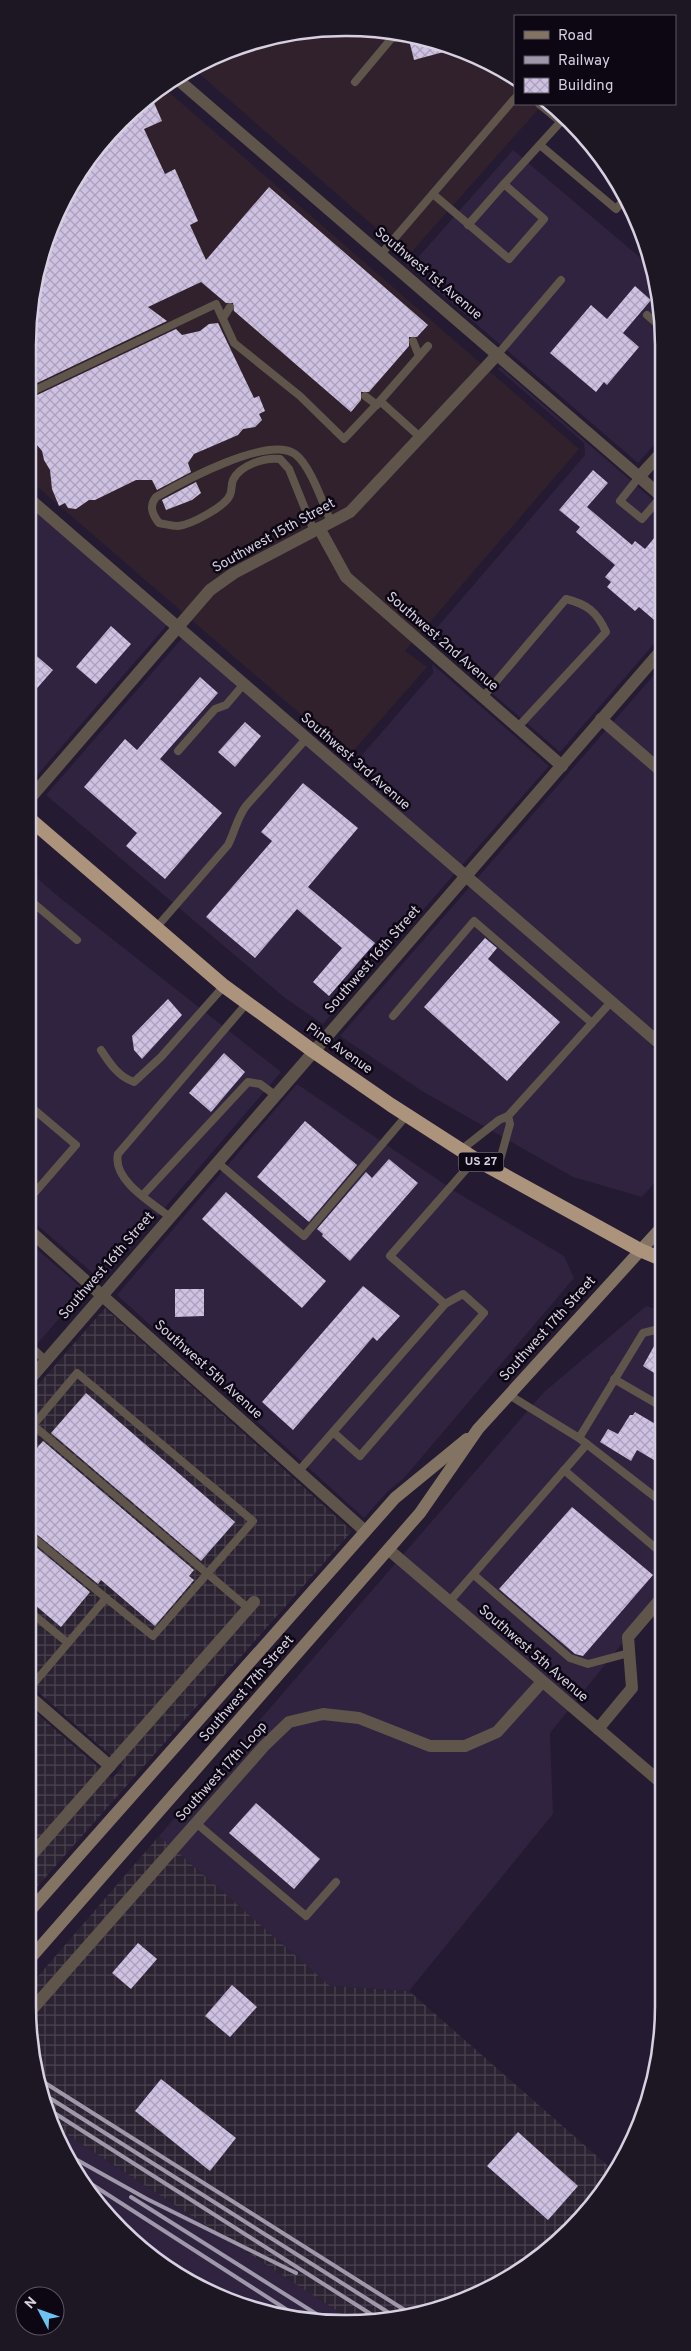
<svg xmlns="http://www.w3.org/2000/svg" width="691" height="2351" font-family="Overpass,sans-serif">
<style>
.built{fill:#2f2340}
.industrial{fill:url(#industrial-grid)}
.medical{fill:#31212c}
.building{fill:url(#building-cross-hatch)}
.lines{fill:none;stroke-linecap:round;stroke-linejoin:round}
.service{stroke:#5f554b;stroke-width:8}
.minor{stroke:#5f554b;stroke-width:12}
.tertiary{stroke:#5f554b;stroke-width:12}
.secondary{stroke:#837362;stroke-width:12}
.trunk{stroke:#ac947c;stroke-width:14}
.rail{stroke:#9f98ab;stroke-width:4}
.labels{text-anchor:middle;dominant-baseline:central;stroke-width:5;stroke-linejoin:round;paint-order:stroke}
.shield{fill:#0c0712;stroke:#9994a3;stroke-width:1}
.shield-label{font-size:12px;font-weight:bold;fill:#d6d0e1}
.street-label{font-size:14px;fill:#d6d0e1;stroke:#0c0712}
.rim{fill:none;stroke:#d6d0e1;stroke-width:2.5}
</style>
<defs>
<pattern id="industrial-grid" width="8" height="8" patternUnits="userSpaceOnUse" patternTransform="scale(1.25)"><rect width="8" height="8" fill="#2c2332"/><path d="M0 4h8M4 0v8" fill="none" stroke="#4a424f"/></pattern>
<pattern id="building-cross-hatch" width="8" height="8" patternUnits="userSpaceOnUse" patternTransform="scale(1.25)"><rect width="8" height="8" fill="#cec1e2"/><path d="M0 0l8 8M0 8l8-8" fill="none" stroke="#aaa0ba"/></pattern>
</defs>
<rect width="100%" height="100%" fill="#241a32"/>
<!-- built -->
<g class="built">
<polygon points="513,150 649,265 661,304 661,437 638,463 404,262 414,262"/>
<polygon points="500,367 660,506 660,637 560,752 428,638 585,455 584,443 498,369"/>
<polygon points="33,497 172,619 32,781"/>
<polygon points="190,629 344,762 356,762 433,673 432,664 549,766 323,1024 285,998 46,795"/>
<polygon points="660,668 659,1038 652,1047 659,1054 659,1178 642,1197 573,1177 422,1091 340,1036"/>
<polygon points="31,873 59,897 281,1072 102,1281 30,1219"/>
<polygon points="297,1084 456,1192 564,1256 574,1278 404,1478 388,1491 364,1518 117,1295"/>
<polygon points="30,1243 84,1290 30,1352"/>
<polygon points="646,1306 659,1310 658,1599 550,1733 553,1814 409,1991 330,1986 159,1836 544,1392"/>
<polygon points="51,2124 351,2320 324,2323 205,2291 107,2215"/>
</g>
<!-- industrial -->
<g class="industrial">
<polygon points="105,1308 352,1531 28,1897 29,1707 112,1779 123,1766 29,1684 30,1394"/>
<polygon points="159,1836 330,1986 409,1991 615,2172 539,2258 428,2313 351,2320 51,2124 28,2006 28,1988"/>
</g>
<!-- medical -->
<g class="medical">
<polygon points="283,34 407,34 504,70 515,78 515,104 543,104 408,256 195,70"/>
<polygon points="163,87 579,449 405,651 427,667 349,756 33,483 34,284 81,169"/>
</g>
<!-- building -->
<g class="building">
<polygon points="414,36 424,40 451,50 414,60 409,40"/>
<polygon points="152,98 162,121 144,129 165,174 175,169 198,221 190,225 206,260 269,187 428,325 417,337 409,337 409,346 369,392 361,392 361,400 351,412 234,311 233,303 226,303 201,282 148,307 167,321 33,385 34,284 81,169"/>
<polygon points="635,286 651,300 623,333 639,347 607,385 604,382 596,392 550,353 591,305 607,319"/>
<polygon points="218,323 254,398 259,396 265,411 259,414 262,420 255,427 243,429 238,435 194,454 188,463 191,472 157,490 152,480 136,480 95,500 89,500 76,509 68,508 65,503 59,506 52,489 50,470 44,460 42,451 37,445 33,430 33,397 176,329 182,335 200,331 209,324"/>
<polygon points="593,470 608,483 587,507 632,545 635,541 645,549 660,531 660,625 639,607 635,611 607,587 611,582 605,577 615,565 576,532 580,527 559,510"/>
<polygon points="196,482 201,493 192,500 166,510 162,500"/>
<polygon points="111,626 131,644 96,684 76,667"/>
<polygon points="32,652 53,670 32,694"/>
<polygon points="200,677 218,693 160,759 222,813 165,879 126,846 137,833 84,787 125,739 137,750"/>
<polygon points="245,722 261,736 235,767 218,752"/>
<polygon points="303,783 358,828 308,887 375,943 329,996 313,982 342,948 297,909 255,958 206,917 272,841 261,832"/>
<polygon points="485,938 497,948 488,959 560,1022 507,1081 424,1007"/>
<polygon points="168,999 182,1015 142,1059 134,1050 132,1036"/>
<polygon points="224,1053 245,1072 211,1112 189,1093"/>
<polygon points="305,1121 357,1165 309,1222 257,1177"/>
<polygon points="389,1159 418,1183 350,1261 322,1236 323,1234 317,1229 366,1172 372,1178"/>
<polygon points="226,1192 326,1281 302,1308 202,1219"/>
<polygon points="363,1286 400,1316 377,1341 373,1337 293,1430 262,1402"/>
<polygon points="175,1289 204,1289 204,1316 175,1317"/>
<polygon points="659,1337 659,1376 643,1366"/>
<polygon points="86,1393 235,1522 201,1561 51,1433"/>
<polygon points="635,1412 659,1426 659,1463 637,1450 631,1461 600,1442 608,1429 618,1434 630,1415 633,1415"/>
<polygon points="43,1441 194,1570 189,1576 194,1580 155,1626 101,1580 98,1584 29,1528 29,1457"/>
<polygon points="572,1507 653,1575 583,1656 575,1654 499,1589"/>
<polygon points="29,1541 90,1592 61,1627 29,1600"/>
<polygon points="256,1803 320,1859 294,1889 229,1833"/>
<polygon points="138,1943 157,1959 131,1989 112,1973"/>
<polygon points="232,1985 257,2007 230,2037 205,2016"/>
<polygon points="161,2079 236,2138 210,2171 135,2111"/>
<polygon points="518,2132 578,2186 548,2220 487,2166"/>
</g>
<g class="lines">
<!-- service -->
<g class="service">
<polyline points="355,82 391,39 409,34"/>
<polyline points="539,104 561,122"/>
<polyline points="540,145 616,209 626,198"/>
<polyline points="504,184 565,117"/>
<polyline points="433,194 509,259 544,219 504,184 468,225"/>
<polyline points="381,254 515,98"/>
<polyline points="647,315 661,327"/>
<polyline points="223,318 230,307"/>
<polyline points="413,341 419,356"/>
<polyline points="498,354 561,280"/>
<polyline points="33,391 216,304 234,343 300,396 344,439 380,401 420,437"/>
<polyline points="365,396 377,405"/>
<polyline points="380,401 428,346"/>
<polyline points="639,477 620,501 642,519 660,498"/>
<path d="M314,531l-25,-62 -9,-10c-15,-2 -40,6 -47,21 -2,5 -1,11 -3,15 -5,12 -40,30 -52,31 -7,0 -13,-2 -19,-3 -7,-9 -10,-17 -3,-26 26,-15 112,-62 139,-43 16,12 28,50 36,68"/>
<path d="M483,697l83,-98c21,5 31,13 40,33l-88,95"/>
<polyline points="178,751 215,709 226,705 243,685"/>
<polyline points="31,901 77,940"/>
<path d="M155,929l73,-84c7,-14 9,-27 18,-39l60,-67"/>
<polyline points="393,1016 474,921 592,1023"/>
<path d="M101,1050c9,14 18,27 33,32l27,-25 63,-71"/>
<polyline points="508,1116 611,1002"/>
<polyline points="461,1150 499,1120 508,1116 510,1124 497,1171"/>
<polyline points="217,1162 304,1236 407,1115"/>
<polyline points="143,1195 248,1082 260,1084 275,1095"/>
<polyline points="30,1198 76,1145 31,1107"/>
<path d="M170,1217c-18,-14 -58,-37 -52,-63l129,-151"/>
<polyline points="30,1346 46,1361"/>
<polyline points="614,1379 659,1405"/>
<polyline points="509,1395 579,1438 659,1500"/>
<polyline points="33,1425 249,1609"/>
<polyline points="333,1432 360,1456 484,1313 463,1294 445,1304"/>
<polyline points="579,1438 643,1333 659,1329"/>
<polyline points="564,1470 658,1550"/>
<polyline points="298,1472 445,1304 390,1256 475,1159"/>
<polyline points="29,1534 106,1598"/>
<polyline points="474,1575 570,1658 588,1664 629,1653"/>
<polyline points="449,1602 587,1444"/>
<polyline points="29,1611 68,1643 106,1598 153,1636 253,1521 77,1373 30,1429"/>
<polyline points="29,1689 68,1643"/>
<polyline points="196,1823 306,1916 336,1882"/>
</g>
<!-- minor -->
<g class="minor">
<polyline points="639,477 661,453"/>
<polyline points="33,502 659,1043"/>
<polyline points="319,528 346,577 562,766"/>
<polyline points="601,719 660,770"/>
<polyline points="32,796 210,590 234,573 350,512 498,354"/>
<polyline points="30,1231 365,1531"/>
<polyline points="30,1379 660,652"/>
<polyline points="389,1550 658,1780"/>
<polyline points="29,1696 110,1766"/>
<polyline points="598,1729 632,1688 628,1637 658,1602"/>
<polyline points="28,1859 254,1602"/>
<polyline points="28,2009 34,2007 264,1746 289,1722 323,1714 359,1718 430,1746 465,1746 497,1732 542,1682"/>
</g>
<!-- tertiary -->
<polyline class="tertiary" points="176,78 660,495"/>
<!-- secondary -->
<g class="secondary">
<polyline points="28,1913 395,1498 467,1439"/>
<polyline points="28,1961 420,1513 478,1429 659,1230"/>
</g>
<!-- trunk -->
<polyline class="trunk" points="32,821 224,986 313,1051 391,1105 475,1159 640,1250 659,1258"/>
<!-- rail -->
<g class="rail">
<polyline points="42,2081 411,2314"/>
<polyline points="45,2095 394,2316"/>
<polyline points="48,2109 377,2318"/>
<polyline points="70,2156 147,2199 296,2273"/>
<polyline points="85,2180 295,2315"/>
<polyline points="131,2197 329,2322"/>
</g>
</g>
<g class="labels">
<!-- shield labels -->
<rect class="shield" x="458.5" y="1152.5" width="45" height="19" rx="4"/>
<g class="shield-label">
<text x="481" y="1162">US 27</text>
</g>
<!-- street labels -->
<g class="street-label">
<text transform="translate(428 274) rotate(40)">Southwest 1st Avenue</text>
<text transform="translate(274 536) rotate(-29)">Southwest 15th Street</text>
<text transform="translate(442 642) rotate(41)">Southwest 2nd Avenue</text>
<text transform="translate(355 762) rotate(41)">Southwest 3rd Avenue</text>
<text transform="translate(373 960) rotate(-49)">Southwest 16th Street</text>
<text transform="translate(339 1049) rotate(35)">Pine Avenue</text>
<text transform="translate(107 1266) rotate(-49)">Southwest 16th Street</text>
<text transform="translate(548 1329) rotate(-48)">Southwest 17th Street</text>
<text transform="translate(208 1370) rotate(42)">Southwest 5th Avenue</text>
<text transform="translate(533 1654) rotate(41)">Southwest 5th Avenue</text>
<text transform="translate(247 1689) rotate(-49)">Southwest 17th Street</text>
<text transform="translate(222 1772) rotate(-48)">Southwest 17th Loop</text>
</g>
</g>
<!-- crop -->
<path d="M0 0H691V2351H0ZM345 36H346A309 309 0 0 1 655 345V2006A309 309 0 0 1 346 2315H345A309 309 0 0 1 36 2006V345A309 309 0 0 1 345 36Z" fill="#1c1723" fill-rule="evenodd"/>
<path class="rim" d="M345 36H346A309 309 0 0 1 655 345V2006A309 309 0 0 1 346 2315H345A309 309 0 0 1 36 2006V345A309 309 0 0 1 345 36Z"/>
<!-- legend -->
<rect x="514" y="15" width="162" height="90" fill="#0c0712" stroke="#5d5765"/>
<rect x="524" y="31" width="25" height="8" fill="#837362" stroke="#5d5765"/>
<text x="558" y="40" font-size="15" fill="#d6d0e1">Road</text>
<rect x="524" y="56" width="25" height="8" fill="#9f98ab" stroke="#5d5765"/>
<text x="558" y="65" font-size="15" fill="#d6d0e1">Railway</text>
<rect x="524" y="78" width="25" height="15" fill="url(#building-cross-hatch)" stroke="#5d5765"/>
<text x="558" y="90" font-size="15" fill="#d6d0e1">Building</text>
<!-- north arrow -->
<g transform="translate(40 2311) rotate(311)"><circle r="24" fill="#0c0712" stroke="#5d5765"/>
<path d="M0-4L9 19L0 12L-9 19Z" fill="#6cc3f2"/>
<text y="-8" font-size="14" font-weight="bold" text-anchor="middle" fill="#d6d0e1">N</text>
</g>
</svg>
